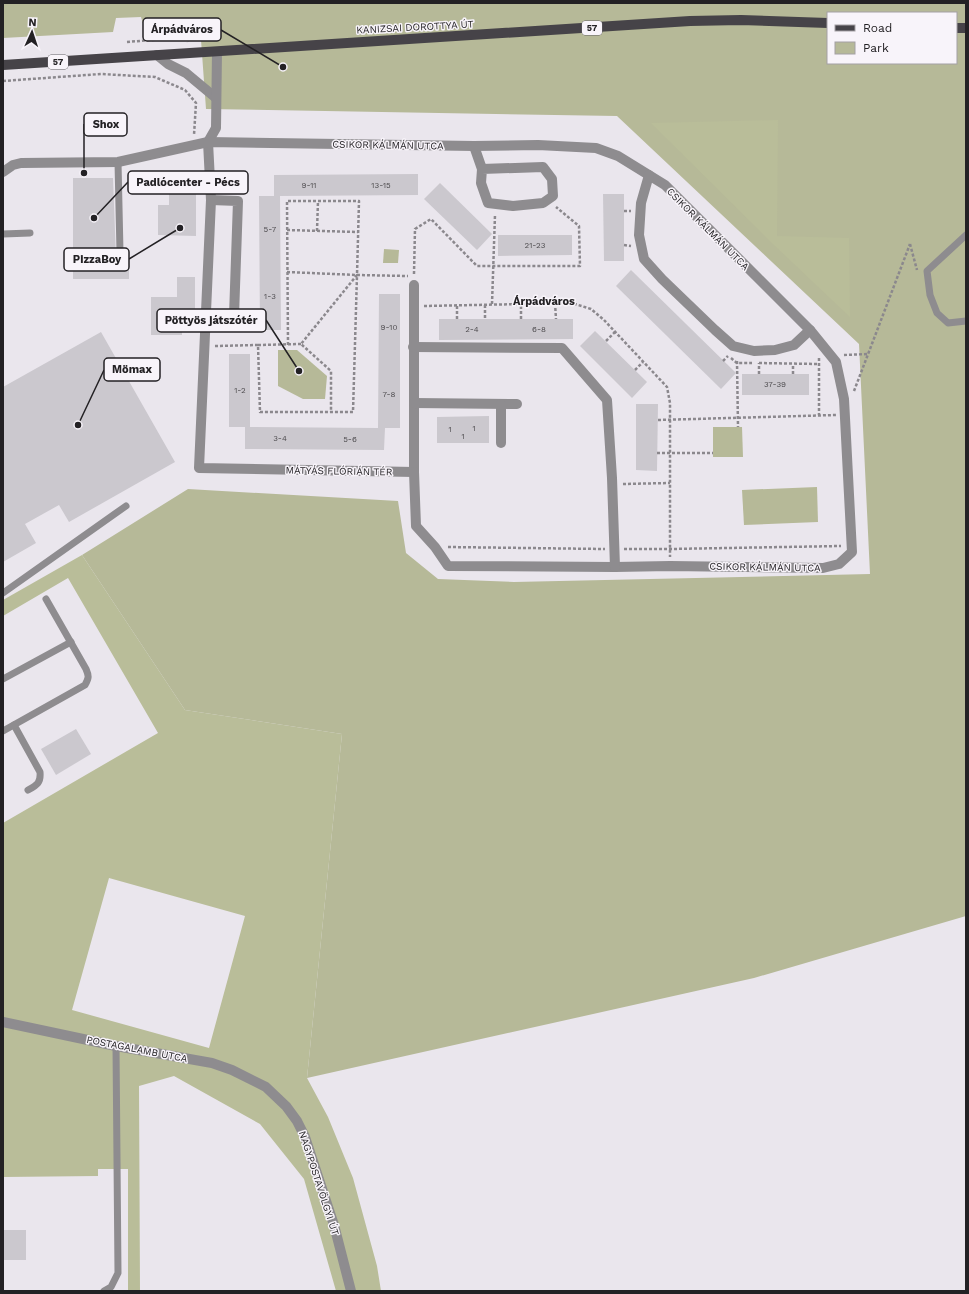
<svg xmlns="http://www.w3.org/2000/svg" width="969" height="1294" font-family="'Work Sans',sans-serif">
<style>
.green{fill:#b6b998;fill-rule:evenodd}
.forest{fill:#b9bd99;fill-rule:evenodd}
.building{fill:#cbc8ce}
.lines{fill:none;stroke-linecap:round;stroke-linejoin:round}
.path{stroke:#8b888d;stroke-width:2.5;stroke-dasharray:3 2;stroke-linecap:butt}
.lane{stroke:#8e8c8f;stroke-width:7}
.street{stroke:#8e8c8f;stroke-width:10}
.primary{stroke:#464348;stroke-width:10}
.labels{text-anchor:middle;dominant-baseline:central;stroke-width:3;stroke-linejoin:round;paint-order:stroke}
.number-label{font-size:8px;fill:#4d4b4e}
.shield{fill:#f8f4fa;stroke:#636064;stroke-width:1}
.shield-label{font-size:9px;font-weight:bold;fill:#232124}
.street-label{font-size:10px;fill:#232124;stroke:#f8f4fa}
.neighbourhood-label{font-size:11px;font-weight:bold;fill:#232124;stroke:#f8f4fa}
.leader{fill:none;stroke:#232124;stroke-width:1.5}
.callout-dot{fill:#232124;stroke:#f8f4fa;stroke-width:1.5}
.callout{fill:#f8f4fa;stroke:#232124;stroke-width:1.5}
.callout-label{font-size:11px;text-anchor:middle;font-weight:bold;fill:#232124}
</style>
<rect width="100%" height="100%" fill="#eae6ed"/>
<!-- green -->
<g class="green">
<path d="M3,3h963v913l-212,62 -447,100 35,-344 -157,-24 -103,-155 106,-66 210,12 8,52 32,26 76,3 356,-8 -11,-230 -242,-228 -411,-7 -6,-83 -55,4 -4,-13 -25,1 -3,14 -110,6zM828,13h128v50h-128z"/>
<polygon points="384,249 399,250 398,263 383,263"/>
<polygon points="278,350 297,350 327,376 325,399 303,399 278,386"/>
<polygon points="713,427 742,427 743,457 713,457"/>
<polygon points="817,487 818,522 744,525 742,490"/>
</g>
<!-- forest -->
<g class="forest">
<polygon points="778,120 777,236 849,238 850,317 773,244 651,123"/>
<path d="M82,555l103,155 157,24 -35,344 21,39 25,61 24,88 4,25h-45l-32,-112 -44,-55 -86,-48 -35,10 1,205h-12v-122h-30v7l-95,1v-354l155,-90 -90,-155 -65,38v-16zM109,878l136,38 -36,132 -137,-38z"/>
</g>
<!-- building -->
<g class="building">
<polygon points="418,174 418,195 280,196 281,330 260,330 259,196 274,196 274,175"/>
<polygon points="169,177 196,177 196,236 158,235 158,205 169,205"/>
<polygon points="73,178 113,178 116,258 129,258 129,279 73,279"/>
<polygon points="440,183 492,234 477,250 424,199"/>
<polygon points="603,194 624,194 624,261 604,261"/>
<polygon points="498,235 572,235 572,255 498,256"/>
<polygon points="631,270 736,373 721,389 616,286"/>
<polygon points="177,277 195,277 195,326 182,326 182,335 151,335 151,297 177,297"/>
<polygon points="379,294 400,294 400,428 385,428 384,450 245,449 245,427 378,428"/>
<polygon points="439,319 573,319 573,339 439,340"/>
<polygon points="595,331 647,382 632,398 580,346"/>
<polygon points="101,332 175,462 69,522 59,505 25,524 36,543 3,562 3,387"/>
<rect x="229" y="354" width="21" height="73"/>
<rect x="742" y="374" width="67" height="21"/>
<polygon points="636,404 658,404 657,471 636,470"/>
<polygon points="489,416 489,443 437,443 437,417"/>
<polygon points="76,729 91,754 56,775 41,749"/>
<rect x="3" y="1230" width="23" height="30"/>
</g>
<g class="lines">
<!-- path -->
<g class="path">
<polyline points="127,42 187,37 188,42"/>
<polyline points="3,81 101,74 155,77 185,90 196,103 194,135"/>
<polyline points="624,211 631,211"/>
<polyline points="287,230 358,232"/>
<polyline points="317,231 318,201"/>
<polyline points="910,244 917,270"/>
<polyline points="624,245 631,246"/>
<polyline points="287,272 357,275"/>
<polyline points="414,274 415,229 431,219 477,266 580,266 579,226 556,207"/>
<polyline points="555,303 556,319"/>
<polyline points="492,304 495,215"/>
<polyline points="485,305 485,319"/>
<polyline points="424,306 572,303 591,309 604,320 667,387 670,403 670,557"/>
<polyline points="457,319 457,305"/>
<polyline points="521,319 521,304"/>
<polyline points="606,341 615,332"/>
<polyline points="258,345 301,344"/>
<polyline points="288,345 287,201 359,201 357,275 408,276"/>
<polyline points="215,346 258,345 260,412 353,412 357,275 301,344 331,371 331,412"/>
<polyline points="844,355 868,354"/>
<polyline points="731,358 737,363 752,363"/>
<polyline points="819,358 819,415"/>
<polyline points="723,361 728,356"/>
<polyline points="737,361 738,427"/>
<polyline points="759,363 819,364"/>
<polyline points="635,370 643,362"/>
<polyline points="759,374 759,363"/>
<polyline points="793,374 793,364"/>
<polyline points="854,391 910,244"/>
<polyline points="658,420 836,415"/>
<polyline points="657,453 713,453"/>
<polyline points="623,484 670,483"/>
<polyline points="448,547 605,549"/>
<polyline points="624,549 670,549 841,546"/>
</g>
<!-- lane -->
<g class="lane">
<polyline points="118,162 120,252"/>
<polyline points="3,234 30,233"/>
<polyline points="966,235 927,271 930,295 937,313 948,323 966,321"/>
<polyline points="3,593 126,506"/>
<polyline points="3,679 71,642"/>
<path d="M14,725l26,47c1,11 -3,13 -12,18"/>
<path d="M3,731l82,-46c4,-7 4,-9 1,-16l-40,-70"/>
<polyline points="104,1291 111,1287 118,1273 116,1046"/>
</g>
<!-- street -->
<g class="street">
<polyline points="157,55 168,64 186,73 216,98"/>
<polyline points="208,142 211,200 199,468 414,472 414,285"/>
<polyline points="208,142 216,128 217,52"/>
<polyline points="474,146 482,169 543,167 552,179 553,196 543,203 513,206 488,203 481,183 482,169"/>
<polyline points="3,172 13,165 21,163 118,162 208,142 474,146 538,145 596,148 618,156 665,185 810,330 836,362 844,399 852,552 839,564 823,568 670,566 615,567 448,566 435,547 416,526 414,472"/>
<polyline points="649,175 641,203 639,235 644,259 662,279 715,330 733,346 754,351 775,350 794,345 810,330"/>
<polyline points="211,200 238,201 234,316"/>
<polyline points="413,347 562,348 607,400 612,478 615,567"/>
<polyline points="414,403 517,404"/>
<polyline points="501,443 501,404"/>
<polyline points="3,1022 116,1046 212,1063 232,1070 266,1087 286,1106 297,1121 305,1137 334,1225 351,1291"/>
</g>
<!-- primary -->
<g class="primary">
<polyline points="956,28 966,28"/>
<polyline points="3,65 690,21 741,20 828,23"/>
</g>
</g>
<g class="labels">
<!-- number labels -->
<g class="number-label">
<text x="309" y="185">9-11</text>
<text x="381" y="185">13-15</text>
<text x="270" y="229">5-7</text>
<text x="535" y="245">21-23</text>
<text x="270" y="296">1-3</text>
<text x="389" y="327">9-10</text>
<text x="472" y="329">2-4</text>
<text x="539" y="329">6-8</text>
<text x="775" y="384">37-39</text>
<text x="240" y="390">1-2</text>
<text x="389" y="394">7-8</text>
<text x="474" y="428">1</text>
<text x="450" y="429">1</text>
<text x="463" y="436">1</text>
<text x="280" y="438">3-4</text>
<text x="350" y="439">5-6</text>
</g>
<!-- shield labels -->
<g class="shield">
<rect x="582" y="21" width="20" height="14" rx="3"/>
<rect x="48" y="55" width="20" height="14" rx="3"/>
</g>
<g class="shield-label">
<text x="592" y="28">57</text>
<text x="58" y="62">57</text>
</g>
<!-- street labels -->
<g class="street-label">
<text transform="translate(415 27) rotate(-3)">KANIZSAI DOROTTYA ÚT</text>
<text transform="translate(388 145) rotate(1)">CSIKOR KÁLMÁN UTCA</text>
<text transform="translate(708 229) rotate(45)">CSIKOR KÁLMÁN UTCA</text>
<text transform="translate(339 471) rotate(1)">MÁTYÁS FLÓRIÁN TÉR</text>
<text transform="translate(765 567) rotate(1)">CSIKOR KÁLMÁN UTCA</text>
<text transform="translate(137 1049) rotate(11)">POSTAGALAMB UTCA</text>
<text transform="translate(319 1183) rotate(72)">NAGYPOSTAVÖLGYI ÚT</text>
</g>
<!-- neighbourhood labels -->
<g class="neighbourhood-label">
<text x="544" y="301">Árpádváros</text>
</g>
</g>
<!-- callouts -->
<path class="leader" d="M283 67L221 30M84 173L84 124M94 218L128 182M180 228L129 259M299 371L266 320M78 425L104 370"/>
<g class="callout-dot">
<circle cx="283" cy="67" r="4"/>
<circle cx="84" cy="173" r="4"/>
<circle cx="94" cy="218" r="4"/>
<circle cx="180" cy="228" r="4"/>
<circle cx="299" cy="371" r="4"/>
<circle cx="78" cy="425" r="4"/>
</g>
<g class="callout">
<rect x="143" y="18" width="78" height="23" rx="4"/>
<rect x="84" y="113" width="43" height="23" rx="4"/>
<rect x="128" y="171" width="120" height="23" rx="4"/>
<rect x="64" y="248" width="65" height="23" rx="4"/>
<rect x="157" y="309" width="109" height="23" rx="4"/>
<rect x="104" y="358" width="56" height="23" rx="4"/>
</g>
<g class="callout-label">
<text x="182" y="33">Árpádváros</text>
<text x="106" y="128">Shox</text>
<text x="188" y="186">Padlócenter - Pécs</text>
<text x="97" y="263">PizzaBoy</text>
<text x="211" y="324">Pöttyös játszótér</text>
<text x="132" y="373">Mömax</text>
</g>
<!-- border -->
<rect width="969" height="1294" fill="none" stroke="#232124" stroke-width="8"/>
<!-- legend -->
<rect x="827" y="12" width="130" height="52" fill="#f8f4fa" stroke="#a3a0a4"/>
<rect x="835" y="25" width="20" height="6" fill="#464348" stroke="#a3a0a4"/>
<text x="863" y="32" font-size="12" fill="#232124">Road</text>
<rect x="835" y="42" width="20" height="12" fill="#b6b998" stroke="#a3a0a4"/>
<text x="863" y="52" font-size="12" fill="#232124">Park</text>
<!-- north arrow -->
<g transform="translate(32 32) rotate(3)" stroke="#f8f4fa" stroke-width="3" paint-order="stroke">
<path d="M0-3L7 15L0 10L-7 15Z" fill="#232124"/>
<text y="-6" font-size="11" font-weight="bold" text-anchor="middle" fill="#232124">N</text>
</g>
</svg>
